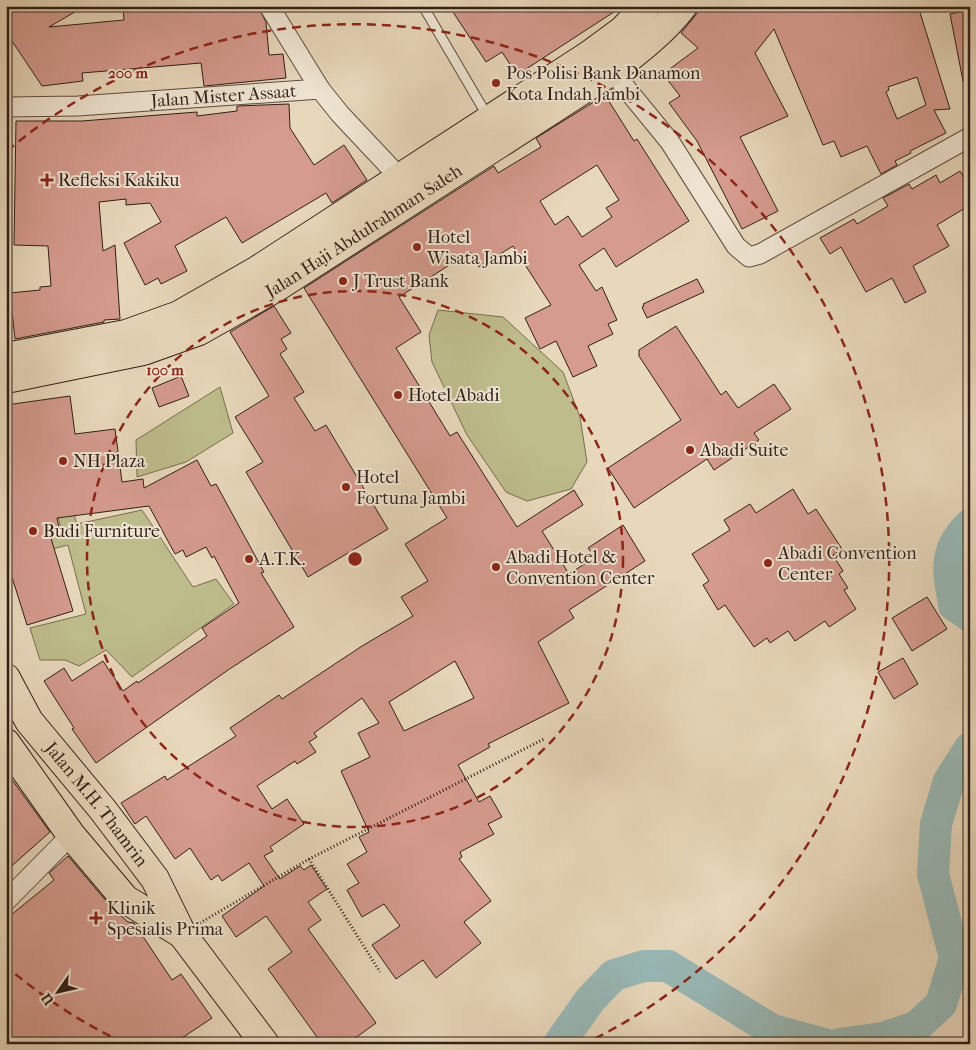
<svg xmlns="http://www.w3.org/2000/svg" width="976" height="1050" font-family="'IM FELL French Canon',serif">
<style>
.green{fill:#bebc8b;stroke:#776e51}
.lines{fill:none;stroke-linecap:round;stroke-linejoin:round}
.river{stroke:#98b9b6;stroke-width:32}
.building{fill:#d59b8e;stroke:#301f17;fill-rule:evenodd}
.service-casing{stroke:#5e4d40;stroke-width:11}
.minor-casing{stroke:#5e4d40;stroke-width:21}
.trunk-casing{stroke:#301f17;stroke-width:30}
.path{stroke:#301f17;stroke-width:3;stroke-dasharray:1 2.5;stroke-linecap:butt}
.service{stroke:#f0e6d3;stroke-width:9}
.minor{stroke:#f0e6d3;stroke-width:19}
.trunk{stroke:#e8d8bb;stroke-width:28}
.ring{fill:none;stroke:#8f2418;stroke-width:2.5;stroke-dasharray:9 6}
.poi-dot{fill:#8f2418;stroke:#f0e6d3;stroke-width:2}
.labels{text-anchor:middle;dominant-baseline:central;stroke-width:4;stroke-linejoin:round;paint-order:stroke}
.poi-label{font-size:18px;fill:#301f17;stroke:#f0e6d3;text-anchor:start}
.street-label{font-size:18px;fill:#301f17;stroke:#f0e6d3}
.centre{fill:#8f2418;stroke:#f0e6d3;stroke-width:2.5}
.ring-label{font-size:15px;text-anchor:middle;font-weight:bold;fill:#8f2418;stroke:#f0e6d3;stroke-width:4;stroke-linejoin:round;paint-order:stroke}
</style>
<rect width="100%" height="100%" fill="#e8d8bb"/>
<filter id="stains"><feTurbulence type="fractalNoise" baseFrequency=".004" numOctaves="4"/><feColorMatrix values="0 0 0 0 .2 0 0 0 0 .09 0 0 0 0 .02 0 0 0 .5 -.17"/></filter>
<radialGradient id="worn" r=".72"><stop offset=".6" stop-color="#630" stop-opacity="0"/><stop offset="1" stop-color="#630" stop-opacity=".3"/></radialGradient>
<!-- green -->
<g class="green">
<polygon points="438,310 503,317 563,372 580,417 587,462 571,489 527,501 506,492 467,435 432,362 429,335"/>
<polygon points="220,387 233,433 186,462 137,477 136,440"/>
<polygon points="69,500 77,524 142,510 193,587 216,579 234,604 132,677 106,650 79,666 65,660 40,660 30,628 86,614 68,545 12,559 11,546 62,534 55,503"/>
</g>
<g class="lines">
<!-- river -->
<g class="river">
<path d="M970,525c-28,26 -21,47 -16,80l16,11"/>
<polyline points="559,1044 590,1000 614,975 644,966 668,966 772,1030 824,1044"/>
<polyline points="839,1044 883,1038 916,1027 941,1004 955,958 933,874 936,824 949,781 970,748"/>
</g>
</g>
<!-- building -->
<g class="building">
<polygon points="6,6 85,6 49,27 124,20 123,6 258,6 266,22 269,55 283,54 286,78 204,86 201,63 82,73 83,81 42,86 6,32"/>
<polygon points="449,6 623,6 517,75 502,52 486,62"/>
<path d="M703,6h215l32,103 -16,1 12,23 -36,18 1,2 -16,8 2,4 -16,9 -14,-28 -26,11 -7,-16 -11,4 -49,-116 -19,24 33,63 -48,21 38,74 -36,18 -45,-88 -28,-38 11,-7 -17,-22 35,-26 -17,-15zM917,77l9,28 -29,14 -11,-27 3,-2 -1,-3z"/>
<polygon points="965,11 970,36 970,80 963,81 950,14"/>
<path d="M605,95l29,46 3,-2 52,82 -73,46 -12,-19 -25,17 17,26 6,-4 15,33 -9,4 5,10 -25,12 9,20 -24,11 -17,-36 -16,8 -15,-31 26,-13 -38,-59 -34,21 -9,-15 -71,45 22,35 -25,16 54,88 7,-4 60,95 57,-37 9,15 -41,26 27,43 26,-17 -7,-9 35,-23 22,36 -76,49 5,8 -36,24 31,61 -81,41 2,3 -32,18 21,37 11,-6 12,21 -14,7 6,10 -34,18 2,5 -3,2 32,42 -27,21 17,21 -45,35 -13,-18 -27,19 -24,-34 28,-19 -16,-22 -22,13 -15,-27 12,-7 -12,-19 20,-12 -8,-15 10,-5 -28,-61 29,-14 -12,-24 21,-10 -17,-25 -48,35 3,4 -8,5 7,10 -19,12 -2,-3 -38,25 15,23 15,-10 17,25 -34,23 3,4 -9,5 16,23 20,-13 4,4 7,-5 16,24 -19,13 13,18 -13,9 68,94 -29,21h-25l-54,-75 24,-17 -26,-36 -30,21 -14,-21 42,-30 -15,-23 -27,18 -4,-6 -7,5 -21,-32 -15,11 -29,-43 -11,8 -14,-21 44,-27 2,4 69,-44 -6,-8 49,-33 3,4 80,-53 51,-30 -12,-19 27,-16 -23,-37 42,-26 -143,-230 190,-122 4,7 43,-26 -5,-9zM597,165l22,35 -13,8 6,9 -30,20 -14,-21 -13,9 -15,-24zM455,661l19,37 -70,33 -15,-29z"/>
<polygon points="289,104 290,128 314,165 344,145 367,180 332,203 326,193 242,243 226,217 175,246 187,271 161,284 158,278 145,285 124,243 161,222 150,203 126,205 126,199 99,202 103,251 115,245 120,319 104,320 104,322 15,339 10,293 40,290 40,287 51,286 48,246 14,245 16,121 82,121 197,112 197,116 237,111 237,106"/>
<polygon points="960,171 970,187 970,205 937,225 949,246 913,266 926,292 905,303 892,278 866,292 841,247 830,254 820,238 854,219 857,224 888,206 883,198 909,184 912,189 936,175 940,183"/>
<polygon points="697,279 704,292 647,318 642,307 644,306 643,304"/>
<polygon points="274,306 291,333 281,339 287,349 280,354 304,392 294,398 315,431 326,425 388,529 308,577 246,472 263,462 235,417 269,396 230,332"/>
<polygon points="676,326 721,395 726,391 738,408 774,384 791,409 754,433 759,440 714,470 707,459 634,508 608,468 681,420 639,356 639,350"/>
<polygon points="181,376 189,396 159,407 152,388"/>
<polygon points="70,396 75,434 115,429 122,482 143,479 144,488 197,460 211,486 216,484 264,572 261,573 294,627 228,670 96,763 72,729 74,728 44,681 64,668 72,681 103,661 123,691 137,681 138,683 207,636 202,628 239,603 214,556 212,558 206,547 186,557 183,550 175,554 149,506 57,518 60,533 50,535 73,611 27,625 6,558 6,515 11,514 6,479 6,405"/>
<polygon points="793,489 808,514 816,509 842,549 833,555 843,571 839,574 848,588 844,590 856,609 829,627 825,621 795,641 788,631 770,643 767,638 754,647 725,605 718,610 703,585 709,581 692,554 730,530 724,520 750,504 756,513"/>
<polygon points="927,597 947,629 912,651 892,618"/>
<polygon points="903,658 918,684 894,699 878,672"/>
<polygon points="13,781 50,832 6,871 6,787"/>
<polygon points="68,856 113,909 128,922 134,923 172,980 181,974 212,1018 173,1044 6,1044 6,919 54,880 49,873"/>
</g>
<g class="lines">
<!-- service casing -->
<g class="service-casing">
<polyline id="service" points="423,6 488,117"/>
</g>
<!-- minor casing -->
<g class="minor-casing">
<g id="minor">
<polyline points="269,6 320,89"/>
<polyline points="612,71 670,142 736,246 749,257 760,254 970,137"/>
<path id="s1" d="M6,107l72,-1 242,-17 20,25 61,65"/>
<polyline points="6,901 71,835"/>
</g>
</g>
<!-- trunk casing -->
<g class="trunk-casing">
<g id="trunk">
<polyline points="6,357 126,334 179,315 256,271 589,55 623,30 646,6"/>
<path id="s2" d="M6,379l137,-28 56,-20 78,-44 335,-216c26,-20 51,-39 71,-65"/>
<path id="s3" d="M6,678l23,43 74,89 52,69 27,55 83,110"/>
<polyline points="6,743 71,835 125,899 182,934"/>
</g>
</g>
<!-- path -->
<g class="path">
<polyline points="309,859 380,972"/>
<polyline points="200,923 309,859 544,739"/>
</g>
<!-- service -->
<use href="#service" class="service"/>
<!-- minor -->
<use href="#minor" class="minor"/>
<!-- trunk -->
<use href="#trunk" class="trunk"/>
</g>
<!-- distance rings -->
<g class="ring">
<circle cx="355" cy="559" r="268"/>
<path d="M124 1043A536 536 0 0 1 7 967M7 151A536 536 0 1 1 586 1043"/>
</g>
<!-- markers -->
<g class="poi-dot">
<circle cx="496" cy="83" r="5"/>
<path d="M44.5 172.5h5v5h5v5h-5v5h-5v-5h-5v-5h5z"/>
<circle cx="417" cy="247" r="5"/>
<circle cx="343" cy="281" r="5"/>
<circle cx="398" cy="395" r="5"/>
<circle cx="690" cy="450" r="5"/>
<circle cx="63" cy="461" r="5"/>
<circle cx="346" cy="487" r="5"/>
<circle cx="33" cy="531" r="5"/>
<circle cx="249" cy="559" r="5"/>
<circle cx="768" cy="563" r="5"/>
<circle cx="496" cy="567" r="5"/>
<path d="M93.5 910.5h5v5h5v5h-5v5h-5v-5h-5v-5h5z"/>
</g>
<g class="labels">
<!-- poi labels -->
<g class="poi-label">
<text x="506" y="73">Pos Polisi Bank Danamon<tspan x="506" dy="21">Kota Indah Jambi</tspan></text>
<text x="58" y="180">Refleksi Kakiku</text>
<text x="427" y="237">Hotel<tspan x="427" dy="21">Wisata Jambi</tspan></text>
<text x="353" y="281">J Trust Bank</text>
<text x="408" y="395">Hotel Abadi</text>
<text x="700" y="450">Abadi Suite</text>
<text x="73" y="461">NH Plaza</text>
<text x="356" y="477">Hotel<tspan x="356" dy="21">Fortuna Jambi</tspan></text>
<text x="43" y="531">Budi Furniture</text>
<text x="778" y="553">Abadi Convention<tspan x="778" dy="21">Center</tspan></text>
<text x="506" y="557">Abadi Hotel &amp;<tspan x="506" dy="21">Convention Center</tspan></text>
<text x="259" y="559">A.T.K.</text>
<text x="107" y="908">Klinik<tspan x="107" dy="21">Spesialis Prima</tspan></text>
</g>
<!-- street labels -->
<g class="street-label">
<text stroke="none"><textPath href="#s1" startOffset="218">Jalan Mister Assaat</textPath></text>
<text stroke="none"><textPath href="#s2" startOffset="392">Jalan Haji Abdulrahman Saleh</textPath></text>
<text stroke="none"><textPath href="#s3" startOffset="156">Jalan M.H. Thamrin</textPath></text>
</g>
</g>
<circle cx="355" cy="559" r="8" class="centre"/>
<g class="ring-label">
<text x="128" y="78">200 m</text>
<text x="165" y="375">100 m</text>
</g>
<!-- margin -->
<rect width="976" height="1050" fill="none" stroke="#e8d8bb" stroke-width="25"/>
<rect x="8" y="8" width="961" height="1035" fill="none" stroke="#301f17" stroke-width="2.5"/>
<rect x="12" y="12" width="951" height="1025" fill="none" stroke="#301f17"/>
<!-- north arrow -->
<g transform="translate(58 992) rotate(236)" stroke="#f0e6d3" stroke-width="4" paint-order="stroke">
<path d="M0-4L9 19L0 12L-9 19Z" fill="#301f17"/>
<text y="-8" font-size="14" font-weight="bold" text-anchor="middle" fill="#301f17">U</text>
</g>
<rect width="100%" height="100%" filter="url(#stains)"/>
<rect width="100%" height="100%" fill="url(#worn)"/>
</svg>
